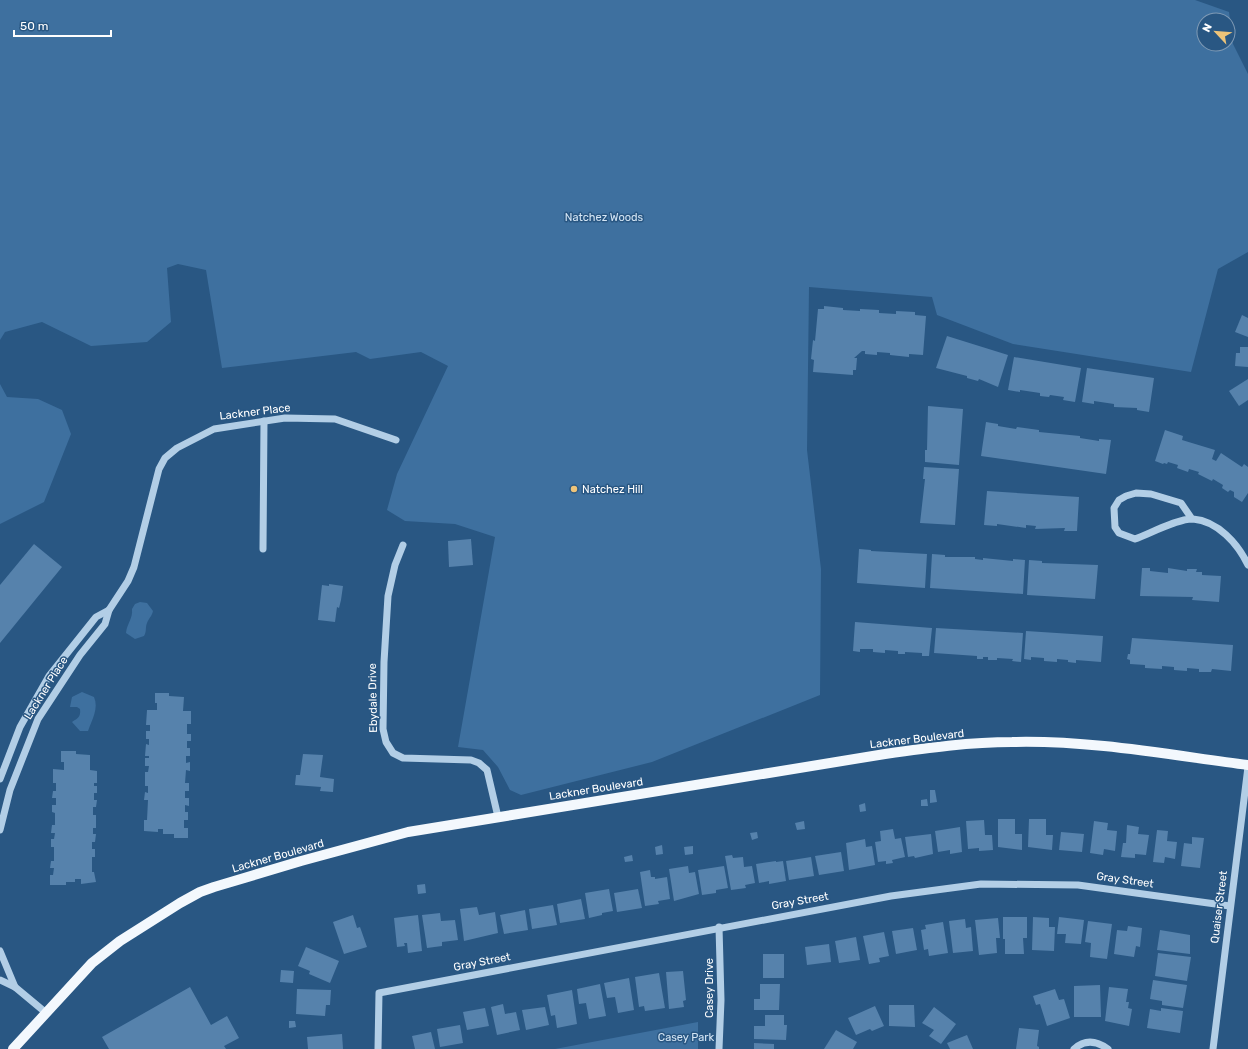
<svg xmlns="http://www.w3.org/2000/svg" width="1248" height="1049" font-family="Rubik,sans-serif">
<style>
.green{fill:#3e709f;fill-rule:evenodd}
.building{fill:#5682ac}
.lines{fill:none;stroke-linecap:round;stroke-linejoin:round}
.minor{stroke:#b2cee6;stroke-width:7}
.major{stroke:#f3f8fd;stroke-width:10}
.poi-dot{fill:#eec479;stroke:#295783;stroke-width:1.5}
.labels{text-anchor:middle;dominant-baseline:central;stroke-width:3;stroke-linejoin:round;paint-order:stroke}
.park-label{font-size:11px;fill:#d5e6f5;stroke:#295783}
.street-label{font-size:11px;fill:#fff;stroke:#295783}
.poi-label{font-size:11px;fill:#fff;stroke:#295783;text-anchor:start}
</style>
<rect width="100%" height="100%" fill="#295783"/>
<!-- green -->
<g class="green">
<path d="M0,0h1195l34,12 4,32 15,30v178l-30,17 -27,103 -178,-28 -76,-29 -5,-18 -123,-10 -2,163 14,119 -1,126 -168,67 -131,33 -11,-5 -12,-23 -15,-17 -25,-3 37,-210 -40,-13 -50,-3 -18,-11 10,-36 51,-108 -27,-14 -51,7 -14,-7 -134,16 -16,-98 -28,-6 -11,4 4,54 -24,20 -56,4 -49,-24 -37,10 -5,8zM1204,20h24v24h-24z"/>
<polygon points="0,384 7,397 38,399 62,410 71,434 44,502 0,524"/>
<path d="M140,602l7,1 6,8c-1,5 -4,7 -6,12 -2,5 0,8 -3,13l-9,3 -9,-6c1,-10 7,-14 6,-24l3,-5z"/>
<path d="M82,692l12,5c5,11 -2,23 -6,34h-8l-8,-9c6,-4 9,-5 8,-13l-3,-2h-7l2,-10z"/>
<polygon points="698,1022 698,1049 555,1049"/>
</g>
<!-- building -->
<g class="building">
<polygon points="824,306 843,308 843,310 860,311 860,309 879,310 879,313 896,314 896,311 915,312 915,315 926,316 923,355 909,354 909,357 890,355 890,353 877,352 877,355 865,354 865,351 862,351 854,358 857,358 856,370 853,370 853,375 813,372 814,360 811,359 813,340 815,341 818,309 824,309"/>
<polygon points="1242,315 1248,318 1248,337 1235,332"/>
<polygon points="947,336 1008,355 998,387 979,379 978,381 967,378 967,376 936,368"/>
<polygon points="1240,347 1248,347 1248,367 1235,366 1236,353 1240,353"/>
<polygon points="1014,357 1081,368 1075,402 1063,400 1064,397 1050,395 1049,397 1040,396 1040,393 1020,390 1020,392 1008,390"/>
<polygon points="1087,368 1154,378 1149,412 1137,410 1137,408 1114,407 1114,404 1094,401 1094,404 1082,402"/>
<polygon points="1248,379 1248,400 1239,406 1229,391"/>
<polygon points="928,406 963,409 959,465 925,462 925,450 927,450"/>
<polygon points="986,422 998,424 998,426 1016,429 1017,427 1039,430 1039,432 1080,436 1080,438 1099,441 1099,439 1111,440 1106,474 981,456"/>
<polygon points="1165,430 1183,436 1182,440 1215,450 1212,459 1216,461 1221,453 1242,467 1244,464 1248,467 1248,493 1242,502 1234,497 1234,492 1230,490 1228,492 1222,488 1223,485 1213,479 1212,481 1198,474 1199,472 1189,469 1188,472 1177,468 1178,465 1168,462 1167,464 1164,463 1163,464 1155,461"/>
<polygon points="924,467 959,469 955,525 920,523 925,479 923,479"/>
<polygon points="987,491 1079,497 1077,531 1064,531 1065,528 1035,529 1036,526 1026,525 1026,528 997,524 997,526 984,525"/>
<polygon points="471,539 473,565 449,567 448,541"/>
<polygon points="34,544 62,567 0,643 0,585"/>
<polygon points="859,549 871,550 871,551 927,554 925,588 857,583"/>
<polygon points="932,554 945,555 945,557 975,557 975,559 983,560 983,558 1013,561 1013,559 1025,560 1023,594 930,588"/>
<polygon points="1029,560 1042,561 1042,563 1098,565 1095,599 1027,595"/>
<polygon points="1142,568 1150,568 1150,571 1168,573 1168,568 1187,571 1187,569 1197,569 1196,572 1202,572 1202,575 1221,576 1219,602 1192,600 1193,597 1140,596"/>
<polygon points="329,584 343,586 341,600 339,608 337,607 335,622 318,620 322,585 329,586"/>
<polygon points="855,622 932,628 929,656 922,656 922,653 905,652 905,654 898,654 898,651 885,650 885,653 873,652 873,649 860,649 860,652 853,651"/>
<polygon points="936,628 1023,633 1021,662 1012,661 1013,659 997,658 997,660 988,660 988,657 983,657 983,659 977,659 977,656 934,653"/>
<polygon points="1026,631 1103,636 1101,662 1076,660 1076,663 1068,662 1068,660 1057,659 1057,662 1044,661 1044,658 1031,657 1031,660 1024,659"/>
<polygon points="1132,638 1233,645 1231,671 1212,669 1211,672 1199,672 1199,669 1187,668 1187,671 1174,670 1174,667 1162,666 1162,669 1145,668 1145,665 1130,664 1130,660 1127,659 1128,654 1130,654"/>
<polygon points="155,693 169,693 169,696 184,697 183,711 191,711 191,724 187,724 187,734 191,734 191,741 187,741 187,748 190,748 190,756 186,756 186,763 190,762 190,771 186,770 185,783 189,783 189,791 185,791 185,798 189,798 189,806 185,805 185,812 188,812 188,820 184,820 184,828 188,828 188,838 174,838 174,834 163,834 163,829 158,829 158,832 144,831 144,820 147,820 148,800 144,800 145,792 148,793 148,786 145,786 145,772 148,772 149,766 145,766 145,758 149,758 149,756 145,756 146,744 149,745 149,739 146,739 146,731 150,731 150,725 146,725 147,710 157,710 157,703 155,703"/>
<polygon points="61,751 76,751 76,754 90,755 90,770 97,771 97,783 94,783 94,786 97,786 97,793 94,793 94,800 97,800 96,807 93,807 93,815 96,815 96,828 93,828 93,834 96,834 95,842 92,842 92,849 95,849 95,857 92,857 92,872 94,872 96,882 81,884 81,879 75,879 75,882 66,882 66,885 50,885 50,875 53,875 54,868 50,868 51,861 54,861 54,847 51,847 51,839 54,839 55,833 51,833 52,825 55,825 55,813 52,812 52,805 56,805 56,798 52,798 53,791 56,791 56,783 53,783 53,769 64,770 64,762 61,762"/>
<polygon points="303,754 323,755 320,777 334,779 333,792 320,791 321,787 295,785 296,775 300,775"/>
<polygon points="930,790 935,790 937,802 930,803"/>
<polygon points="927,799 928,806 921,806 921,800"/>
<polygon points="865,803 866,811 860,812 859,805"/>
<polygon points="998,819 1015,819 1015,834 1022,834 1022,850 998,847"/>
<polygon points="1029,819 1046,819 1046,835 1053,835 1052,850 1028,847"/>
<polygon points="984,820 985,835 992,835 993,850 979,851 979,848 968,849 966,821"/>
<polygon points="804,821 805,829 797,830 795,823"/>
<polygon points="1094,821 1108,823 1107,830 1117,831 1115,851 1104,849 1103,855 1090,853"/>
<polygon points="1127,825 1139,827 1138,834 1149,835 1146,855 1135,854 1135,858 1121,857 1123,843 1126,843"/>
<polygon points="960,827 962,852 950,854 950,850 938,852 935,831"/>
<polygon points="893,829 895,839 901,838 905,857 892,860 893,863 886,864 886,861 878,862 875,842 881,841 880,831"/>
<polygon points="1157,830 1168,831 1167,841 1177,842 1175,859 1165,857 1164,863 1153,862"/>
<polygon points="757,832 758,838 752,840 750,833"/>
<polygon points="1061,832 1084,834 1082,852 1059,850"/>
<polygon points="931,834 933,854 915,858 914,856 908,857 905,837"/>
<polygon points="1192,837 1204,838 1200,868 1181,866 1184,843 1192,844"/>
<polygon points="865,839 866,847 872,846 875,865 849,870 846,843"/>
<polygon points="662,845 663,854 656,855 655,847"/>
<polygon points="693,846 693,854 685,855 684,847"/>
<polygon points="841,852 844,871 819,875 815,856"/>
<polygon points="632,855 633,861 625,862 624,857"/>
<polygon points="732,855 733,858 743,857 744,867 752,866 755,883 745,885 746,888 731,890 725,856"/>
<polygon points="811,857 814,876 789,880 786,861"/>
<polygon points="776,861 776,862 783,861 786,881 769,884 769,881 759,883 756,864"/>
<polygon points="688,866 689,873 695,872 699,894 674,901 669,869"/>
<polygon points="724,866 728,888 716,890 716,893 702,895 698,870"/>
<polygon points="650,870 651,877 655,877 655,879 667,877 670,899 658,901 659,904 645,906 640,872"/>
<polygon points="425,884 426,893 418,894 417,885"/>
<polygon points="609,889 613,911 602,913 602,915 589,918 585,893"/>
<polygon points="638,889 642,908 617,912 614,893"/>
<polygon points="581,899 585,919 560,923 557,904"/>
<polygon points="553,905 557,925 532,929 529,909"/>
<polygon points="477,907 479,915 495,912 498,933 464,941 460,909"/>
<polygon points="525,910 528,930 504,934 500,915"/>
<polygon points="440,913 441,921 455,920 458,940 442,942 442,946 427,948 422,915"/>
<polygon points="353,915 357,928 360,927 367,947 344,954 333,922"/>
<polygon points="418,915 422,951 408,953 407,943 404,943 405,946 397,947 394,918"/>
<polygon points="1003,917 1027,917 1027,938 1023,938 1024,954 1005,954 1005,939 1003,939"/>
<polygon points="1033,917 1049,918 1049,927 1055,927 1054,951 1032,950"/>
<polygon points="1059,917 1084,920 1081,944 1065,943 1066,934 1057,934"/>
<polygon points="998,918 1000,938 996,938 997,953 979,955 975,920"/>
<polygon points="965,919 966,928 971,927 973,951 953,953 949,921"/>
<polygon points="1088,921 1112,924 1107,959 1090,957 1091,943 1085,942"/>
<polygon points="943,922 948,953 929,956 928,949 924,950 921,930 926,929 925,925"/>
<polygon points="1128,926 1142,928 1140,947 1136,946 1134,957 1114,954 1117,930 1127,931"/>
<polygon points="913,928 917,950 896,954 892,931"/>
<polygon points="1160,930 1190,935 1190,954 1157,950"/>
<polygon points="884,932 889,956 879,958 880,962 869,964 863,936"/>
<polygon points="856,937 860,960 839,963 835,941"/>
<polygon points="829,944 831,962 807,965 805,947"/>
<polygon points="306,947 339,961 330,983 309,974 310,971 298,966"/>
<polygon points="1158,953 1191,957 1187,981 1155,976"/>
<rect x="763" y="954" width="21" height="24"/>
<polygon points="281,970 294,971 293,983 280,982"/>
<polygon points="683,971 686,1000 683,1001 684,1007 669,1009 666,972"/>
<polygon points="659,973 665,1008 645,1011 644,1006 639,1007 635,977"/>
<polygon points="629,978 634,1010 618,1013 615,997 607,998 604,983"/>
<polygon points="1153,980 1187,985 1183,1008 1162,1005 1162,1001 1150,999"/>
<polygon points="600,984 606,1016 589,1019 586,1003 579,1004 577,989"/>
<polygon points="760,984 780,984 779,1010 754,1010 754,999 760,999"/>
<polygon points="1100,985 1101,1017 1074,1017 1074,986"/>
<polygon points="190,987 211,1025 227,1016 239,1038 224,1046 226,1049 109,1049 102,1037"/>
<polygon points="1109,987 1128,989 1126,1002 1129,1002 1128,1008 1132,1009 1129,1026 1105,1021"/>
<polygon points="297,989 331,990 330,1005 326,1005 325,1016 296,1014"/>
<polygon points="1055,989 1059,1000 1064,999 1070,1018 1047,1026 1040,1004 1036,1005 1033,996"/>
<polygon points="572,990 577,1024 557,1028 555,1015 551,1016 547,995"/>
<polygon points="503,1004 505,1014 516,1012 520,1030 497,1035 491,1007"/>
<polygon points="889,1005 914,1005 915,1027 889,1026"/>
<polygon points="875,1006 884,1026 872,1031 870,1029 856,1035 848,1018"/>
<polygon points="545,1007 549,1025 526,1030 522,1010"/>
<polygon points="934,1007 956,1024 941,1044 929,1036 934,1030 922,1023"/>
<polygon points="485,1008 489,1026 467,1030 463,1012"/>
<polygon points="1161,1008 1183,1011 1180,1033 1147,1028 1150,1009 1161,1011"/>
<polygon points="765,1015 784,1015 784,1025 787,1025 786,1040 754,1039 754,1026 765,1026"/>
<polygon points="289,1021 295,1021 296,1027 289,1028"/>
<polygon points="460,1025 463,1043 440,1047 437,1029"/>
<polygon points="1019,1028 1039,1030 1037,1046 1039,1047 1039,1049 1016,1049"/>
<polygon points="836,1030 857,1042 853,1049 824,1049"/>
<polygon points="431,1032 435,1049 415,1049 412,1036"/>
<polygon points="342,1034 343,1049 308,1049 307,1037"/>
<polygon points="967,1035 973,1049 950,1049 947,1043"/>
<polygon points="754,1043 774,1044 774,1049 754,1049"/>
</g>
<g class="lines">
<!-- minor -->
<g class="minor">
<path d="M1192,519l-11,-16 -30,-9 -15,-1 -10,3 -7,4 -5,8 1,19 4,6 16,6c14,-5 44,-21 58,-20 25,2 45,25 55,46"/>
<polyline points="403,545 395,565 388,596 384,662 383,729 386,742 393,753 403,758 471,760 479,763 487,770 498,817"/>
<polyline points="263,549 264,421"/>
<polyline points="0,779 20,727 49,676 96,617 109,610"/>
<polyline points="0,830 10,790 38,719 80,655 105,624 109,610 128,581 134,567 159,469 165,458 177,448 214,429 285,418 335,419 396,440"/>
<polyline points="719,927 721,1000 719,1049"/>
<polyline points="0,951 15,987"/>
<polyline points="0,980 15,987 45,1012"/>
<polyline points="378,1049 379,993 891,896 981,884 1078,885 1230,906"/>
<path d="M1074,1049c11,-10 23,-8 34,0"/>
<polyline points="1213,1049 1248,767"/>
</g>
<!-- major -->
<path class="major" d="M13,1049l79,-86 28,-22 60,-38 20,-11 14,-5 87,-26 107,-29 477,-78c42,-6 85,-12 127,-12 79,-2 158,13 236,23"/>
</g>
<!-- markers -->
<circle class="poi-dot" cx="574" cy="489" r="4"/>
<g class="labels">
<!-- park labels -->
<g class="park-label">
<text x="604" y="217">Natchez Woods</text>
<text x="686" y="1037">Casey Park</text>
</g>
<!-- street labels -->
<g class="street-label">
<text transform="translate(255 412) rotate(-7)">Lackner Place</text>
<text transform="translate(46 688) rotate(-58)">Lackner Place</text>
<text transform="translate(373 698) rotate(-91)">Ebydale Drive</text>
<text transform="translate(917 739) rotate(-7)">Lackner Boulevard</text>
<text transform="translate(596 789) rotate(-9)">Lackner Boulevard</text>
<text transform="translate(278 856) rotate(-16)">Lackner Boulevard</text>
<text transform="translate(1125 880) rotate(8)">Gray Street</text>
<text transform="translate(800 901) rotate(-10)">Gray Street</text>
<text transform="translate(1219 907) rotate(-83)">Quaiser Street</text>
<text transform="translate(482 962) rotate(-11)">Gray Street</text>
<text transform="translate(709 988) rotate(-90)">Casey Drive</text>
</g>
<!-- poi labels -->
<g class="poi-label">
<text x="582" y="489">Natchez Hill</text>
</g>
</g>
<!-- north arrow -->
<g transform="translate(1216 32) rotate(296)"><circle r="19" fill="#295783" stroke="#7f9ab5"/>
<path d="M0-3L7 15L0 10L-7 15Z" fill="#eec479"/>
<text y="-6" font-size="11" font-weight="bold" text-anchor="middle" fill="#ffffff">N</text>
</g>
<!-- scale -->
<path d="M14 30v6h97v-6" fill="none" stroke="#ffffff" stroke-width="2"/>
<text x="20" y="30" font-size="12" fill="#ffffff" stroke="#295783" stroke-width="3" paint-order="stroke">50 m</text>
</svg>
